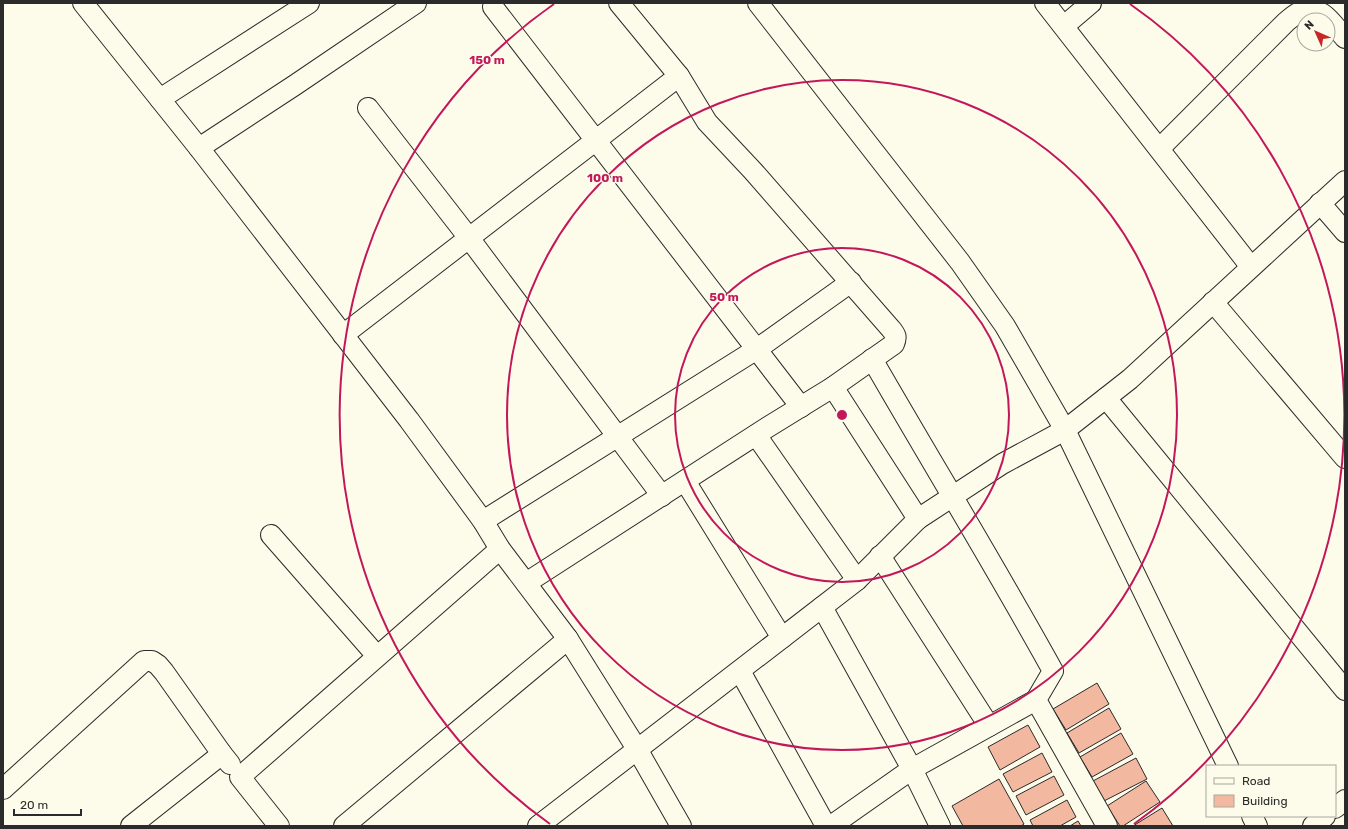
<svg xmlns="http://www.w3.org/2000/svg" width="1348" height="829" font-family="Rubik,sans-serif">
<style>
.building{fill:#f2b8a0;stroke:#2b2b2b}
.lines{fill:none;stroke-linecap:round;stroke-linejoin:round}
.minor-casing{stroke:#2b2b2b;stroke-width:22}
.minor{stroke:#fdfbea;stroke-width:20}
.ring{fill:none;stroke:#c2185b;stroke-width:2}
.centre{fill:#c2185b;stroke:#fdfbea;stroke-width:2}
.ring-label{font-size:12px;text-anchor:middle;font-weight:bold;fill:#c2185b;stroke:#fdfbea;stroke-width:3;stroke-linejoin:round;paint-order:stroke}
</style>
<rect width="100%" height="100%" fill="#fdfbea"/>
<!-- building -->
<g class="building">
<polygon points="1097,683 1109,704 1066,730 1053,709"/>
<polygon points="1109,708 1121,729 1079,753 1067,733"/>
<polygon points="1028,725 1040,747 1000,770 988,747"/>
<polygon points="1121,733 1133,754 1092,777 1080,757"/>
<polygon points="1042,753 1052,772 1013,792 1003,774"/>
<polygon points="1136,758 1147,779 1104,801 1093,781"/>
<polygon points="1054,776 1064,795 1026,815 1016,796"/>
<polygon points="999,779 1024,824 1021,826 963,826 952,806"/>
<polygon points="1146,781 1160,802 1123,826 1120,826 1107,806"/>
<polygon points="1067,800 1076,817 1060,826 1033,826 1030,820"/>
<polygon points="1162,808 1173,826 1133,826"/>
<polygon points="1078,821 1081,826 1070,826"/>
</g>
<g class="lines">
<!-- minor casing -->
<g class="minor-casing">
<g id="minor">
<polyline points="83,3 199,148 409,420 483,521 500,549 568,639 637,749 681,826"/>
<polyline points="758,3 960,262 1005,326 1065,430 1228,766"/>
<polyline points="1045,3 1251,267"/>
<polyline points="493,7 801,407"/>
<polyline points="1064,26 1091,3"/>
<polyline points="160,99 309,3"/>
<polyline points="368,108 469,238 662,496"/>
<polyline points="199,148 295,85 416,3"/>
<path d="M1160,148l126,-126c5,-4 10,-9 16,-11 20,-7 31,14 43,27"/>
<polyline points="1320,203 1345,232"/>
<polyline points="1213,302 1345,458"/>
<polyline points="343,335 595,141 679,76"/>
<path d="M872,359c60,104 123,207 181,312l-17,29 71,126"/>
<polyline points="833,387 918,519"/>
<polyline points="1106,398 1345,690"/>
<polyline points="756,435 857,580"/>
<polyline points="685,481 782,638"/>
<polyline points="483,521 757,349 851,282"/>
<polyline points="271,535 377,656"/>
<polyline points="880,556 989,726"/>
<path d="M526,583l242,-156 65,-40 61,-43c3,-7 2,-9 -3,-15l-138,-158 -46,-49 -28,-46 -60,-73"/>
<polyline points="822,607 912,769 1036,700"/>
<polyline points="740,671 826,826"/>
<polyline points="3,789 144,661 152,661 158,665 164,672 222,754"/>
<polyline points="1335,808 1345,800"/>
<polyline points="1252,816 1257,826"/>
<polyline points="131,826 222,754 230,764"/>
<polyline points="279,826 240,777 500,549"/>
<polyline points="344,826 568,639"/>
<polyline points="538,826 857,580 918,519 1002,464 1065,430 1130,379 1345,181"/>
<polyline points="831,826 912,769 940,826"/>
<polyline points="1313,826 1325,816"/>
</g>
</g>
<!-- minor -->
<use href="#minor" class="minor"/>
</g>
<!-- distance rings -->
<g class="ring">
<circle cx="842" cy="415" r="167"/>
<circle cx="842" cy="415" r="335"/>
<path d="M550 824A502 502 0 0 1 554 4M1130 4A502 502 0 0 1 1134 824"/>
</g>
<circle cx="842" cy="415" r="6" class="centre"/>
<g class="ring-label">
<text x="487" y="64">150 m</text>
<text x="605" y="182">100 m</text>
<text x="724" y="301">50 m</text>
</g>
<!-- border -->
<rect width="1348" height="829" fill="none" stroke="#2b2b2b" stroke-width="8"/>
<!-- legend -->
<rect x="1206" y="765" width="130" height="52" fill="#fdfbea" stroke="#a9a89e"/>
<rect x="1214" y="778" width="20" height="6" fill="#fdfbea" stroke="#a9a89e"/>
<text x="1242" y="785" font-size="12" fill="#2b2b2b">Road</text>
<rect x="1214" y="795" width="20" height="12" fill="#f2b8a0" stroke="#a9a89e"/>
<text x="1242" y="805" font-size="12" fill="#2b2b2b">Building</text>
<!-- north arrow -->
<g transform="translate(1316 32) rotate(315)"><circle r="19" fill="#fdfbea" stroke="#a9a89e"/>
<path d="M0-3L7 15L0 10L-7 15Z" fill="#c62828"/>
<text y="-6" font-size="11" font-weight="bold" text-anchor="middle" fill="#2b2b2b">N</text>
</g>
<!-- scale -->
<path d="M14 809v6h67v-6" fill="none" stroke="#2b2b2b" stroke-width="2"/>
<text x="20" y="809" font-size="12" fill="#2b2b2b" stroke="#fdfbea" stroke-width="3" paint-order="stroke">20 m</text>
</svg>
